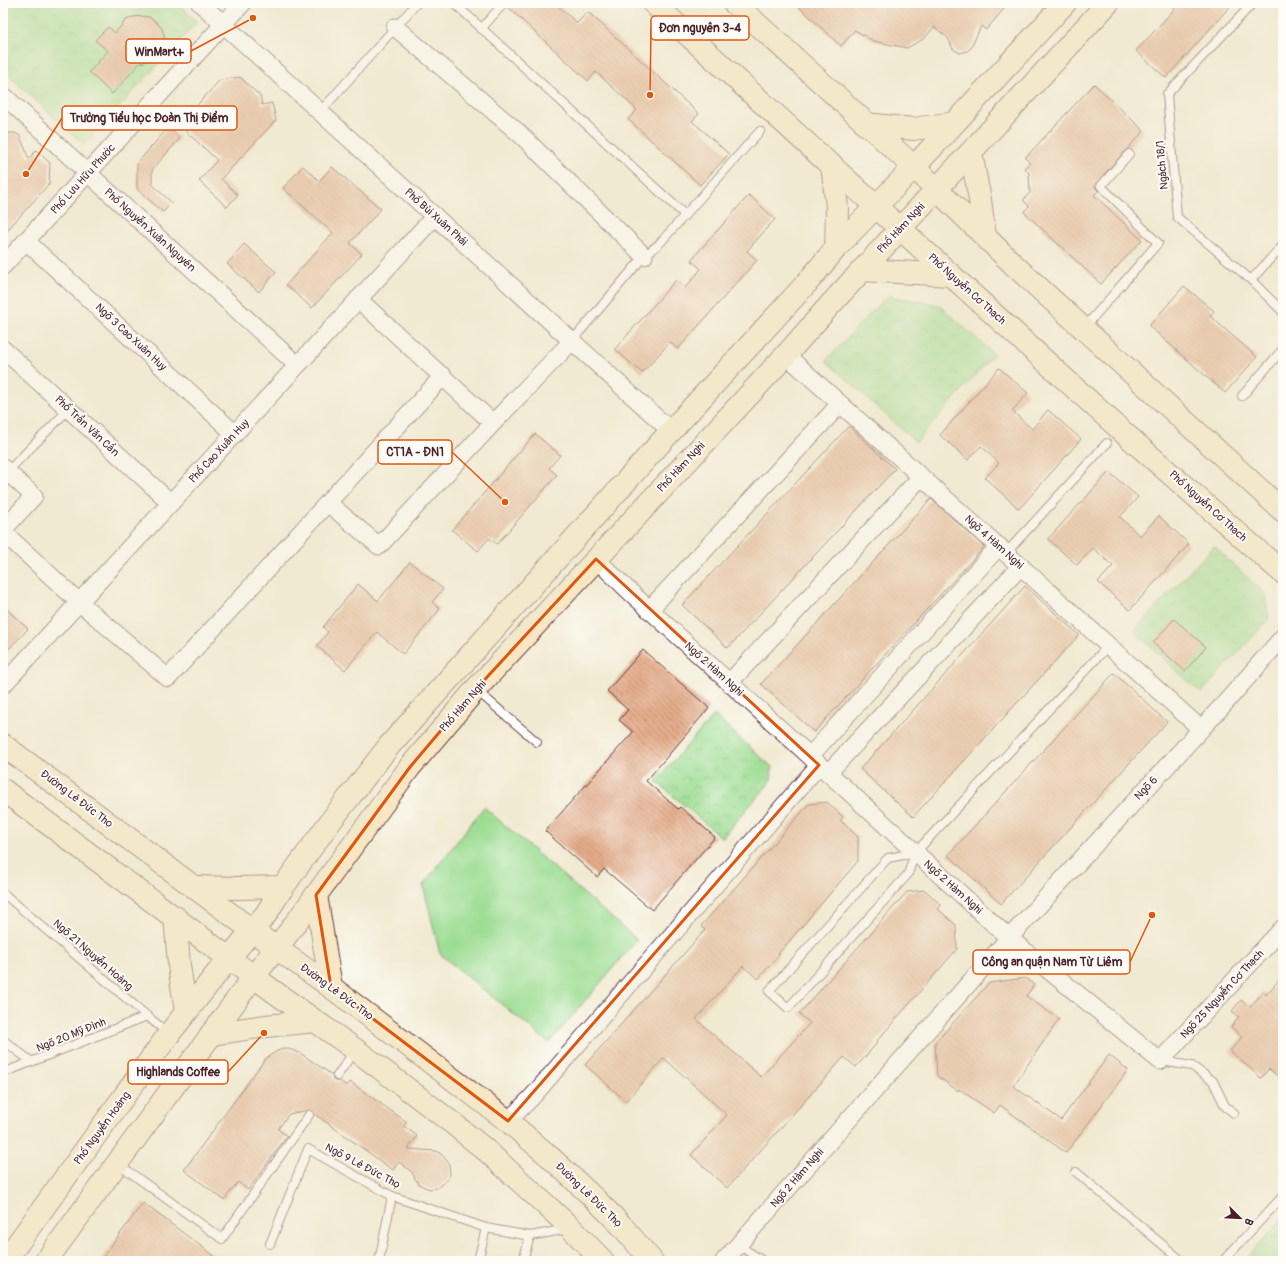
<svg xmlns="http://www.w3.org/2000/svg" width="1286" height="1264" font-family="Pangolin,sans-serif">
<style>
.grass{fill:#9ddd93;stroke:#747e5f}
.park{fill:url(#park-crowns);stroke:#747e5f}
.building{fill:url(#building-back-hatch)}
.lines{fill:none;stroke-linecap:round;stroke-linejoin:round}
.lane-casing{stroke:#633d44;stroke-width:10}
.street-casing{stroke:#633d44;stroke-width:19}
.secondary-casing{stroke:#633d44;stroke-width:24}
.lane{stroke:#fff;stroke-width:8}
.street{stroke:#fff;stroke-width:17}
.secondary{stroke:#f9e7c3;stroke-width:22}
.marked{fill:none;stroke:#e0560e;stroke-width:3;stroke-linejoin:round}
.labels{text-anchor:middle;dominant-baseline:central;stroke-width:4;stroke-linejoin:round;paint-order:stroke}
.street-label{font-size:11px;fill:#4a1f2b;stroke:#fdfcf7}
.leader{fill:none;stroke:#e0560e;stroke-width:1.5}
.callout-dot{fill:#e0560e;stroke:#fdfcf7;stroke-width:1.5}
.callout{fill:#fdfcf7;stroke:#e0560e;stroke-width:1.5}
.callout-label{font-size:12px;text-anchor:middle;font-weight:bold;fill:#4a1f2b}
</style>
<defs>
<pattern id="park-crowns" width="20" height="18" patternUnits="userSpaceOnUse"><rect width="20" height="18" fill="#9ddd93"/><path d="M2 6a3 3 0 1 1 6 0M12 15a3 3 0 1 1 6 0" fill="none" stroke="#89bd7f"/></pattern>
<pattern id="building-back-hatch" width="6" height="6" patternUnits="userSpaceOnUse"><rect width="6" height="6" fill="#e4ac8a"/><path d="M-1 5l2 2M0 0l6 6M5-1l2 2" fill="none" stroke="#bb8b71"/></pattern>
</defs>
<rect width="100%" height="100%" fill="#fdfcf7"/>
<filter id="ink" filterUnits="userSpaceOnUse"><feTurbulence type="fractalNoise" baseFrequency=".025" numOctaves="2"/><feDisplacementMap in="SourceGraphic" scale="8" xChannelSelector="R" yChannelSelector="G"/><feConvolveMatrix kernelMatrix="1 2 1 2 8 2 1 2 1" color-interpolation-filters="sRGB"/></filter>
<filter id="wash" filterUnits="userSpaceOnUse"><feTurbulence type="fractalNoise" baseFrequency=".012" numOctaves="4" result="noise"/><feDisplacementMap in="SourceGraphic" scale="16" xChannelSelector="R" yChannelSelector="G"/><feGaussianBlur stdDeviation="0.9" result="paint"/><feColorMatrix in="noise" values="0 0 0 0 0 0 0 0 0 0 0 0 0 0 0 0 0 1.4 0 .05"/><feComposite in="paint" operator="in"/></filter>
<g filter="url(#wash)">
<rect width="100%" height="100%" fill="#f1ead2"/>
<!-- grass -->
<polygon class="grass" points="484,807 637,940 549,1043 440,954 423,885"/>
<!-- park -->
<g class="park">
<polygon points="3,3 177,3 197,22 84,145 3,70"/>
<polygon points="889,296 939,305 994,354 916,442 826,361 880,303"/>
<polygon points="1214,546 1265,594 1269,619 1201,693 1134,631"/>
<polygon points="714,715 772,767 771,781 722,838 656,781"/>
<polygon points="1283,1218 1283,1261 1243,1261"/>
</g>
<g id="blocks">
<!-- building -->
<g class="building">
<polygon points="509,3 555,3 577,23 588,12 699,114 692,121 729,154 700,185 628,119 637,110 596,72 588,81 508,7"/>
<polygon points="795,3 1009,3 986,30 981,26 971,48 967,51 960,53 953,49 948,38 934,27 925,38 907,48 873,41 855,30 841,46"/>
<polygon points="1180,3 1233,3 1166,78 1136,51"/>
<polygon points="141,16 149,17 155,21 161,27 164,34 164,42 162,49 157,56 151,60 140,63 112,94 89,72 108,51 95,40 108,27 115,33 126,20 133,17"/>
<polygon points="240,77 260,96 262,105 272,103 276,120 221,179 238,195 227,207 199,181 217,160 179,125 220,80"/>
<polygon points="1094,84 1144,131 1094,185 1098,191 1094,195 1142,240 1101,284 1024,212 1029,206 1023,200 1030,193 1029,173 1024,168 1030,163 1025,158"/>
<polygon points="168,128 180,138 152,170 152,184 172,203 163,212 137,189 137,163"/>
<polygon points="3,133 15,133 20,136 29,159 36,150 50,163 49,184 3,235"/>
<polygon points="303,166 319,181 332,167 381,209 350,243 362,254 312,308 286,285 333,233 283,188"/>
<polygon points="749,195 775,219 747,251 757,260 678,349 670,342 642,373 615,349 676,280 685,288 701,269 691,260"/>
<polygon points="244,244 276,272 259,292 227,264"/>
<polygon points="1184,286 1214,311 1210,316 1257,357 1225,393 1149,326"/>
<polygon points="999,368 1028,393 1012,411 1032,429 1048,410 1081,439 1019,509 985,478 999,463 981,446 968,460 940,435"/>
<polygon points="849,426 895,469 728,648 682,605"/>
<polygon points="535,434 560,455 549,468 557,475 497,544 489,538 478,551 452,530"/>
<polygon points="1109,472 1138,497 1120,517 1140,536 1159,516 1189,544 1130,610 1098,582 1113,566 1093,548 1077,565 1048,539"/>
<polygon points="931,499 984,547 814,732 761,684"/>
<polygon points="410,562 443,589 432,602 440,609 403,654 377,632 345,670 317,646 328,632 323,627 358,584 378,601"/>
<polygon points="1025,586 1079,635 913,817 860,769"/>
<polygon points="3,606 28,629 3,655"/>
<polygon points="1174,619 1206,647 1185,671 1153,643"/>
<polygon points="643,650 709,708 646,781 678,809 680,807 715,837 652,910 604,869 597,877 545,831 633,732 619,720 628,710 607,691"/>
<polygon points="1114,673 1167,722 1001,904 948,855"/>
<polygon points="827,802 843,817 840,820 858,837 858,861 778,954 779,955 758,979 743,966 696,1019 761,1077 810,1023 799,1014 907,892 925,890 941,905 938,909 956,925 957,949 876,1042 877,1043 856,1067 844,1057 727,1188 691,1155 727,1115 664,1058 626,1101 585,1065 705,930 701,926 809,804"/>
<polygon points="1283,975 1283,1081 1269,1069 1261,1078 1230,1051 1242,1037 1231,1027 1239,1017 1232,1011 1241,1000 1250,1007 1263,992 1266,995"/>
<polygon points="1025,978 1034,985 1026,996 1059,1019 1013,1086 1061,1120 1109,1055 1128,1070 1066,1153 1000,1105 994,1113 959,1089 958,1091 937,1076 935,1043 989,983"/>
<polygon points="283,1049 289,1049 300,1053 332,1075 334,1081 340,1081 347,1086 350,1082 407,1122 404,1126 417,1136 408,1149 436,1151 441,1154 449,1163 450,1174 447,1180 437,1188 430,1189 424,1187 419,1184 415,1179 412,1172 399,1162 393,1170 309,1110 289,1114 278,1129 287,1136 248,1190 238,1182 224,1200 184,1170 266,1058 277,1051"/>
<polygon points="143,1203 221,1261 100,1261"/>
</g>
</g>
</g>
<g filter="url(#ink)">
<use href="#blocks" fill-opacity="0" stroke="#633d44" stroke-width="1"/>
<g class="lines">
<!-- lane casing -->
<g class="lane-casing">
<g id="lane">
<polyline points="454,3 685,215 659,244 644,256 572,341"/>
<polyline points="1253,3 1167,94 1177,217 1251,280 1283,312"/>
<polyline points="481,29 504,3"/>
<polyline points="320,112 417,3"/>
<polyline points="685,215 760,131"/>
<polyline points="1251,280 1283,245"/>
<polyline points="1084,328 1158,243 1101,186 1129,154"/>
<polyline points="1242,396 1283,349"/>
<polyline points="7,472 69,409"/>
<polyline points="1006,553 1107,443"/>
<polyline points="476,690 537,742"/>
<polyline points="914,853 888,858 769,991 788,1008 908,874 915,853 1109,645"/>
<polyline points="3,893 147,1016 168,1033"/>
<polyline points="3,1040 32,1062"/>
<polyline points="1161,1061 1192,1066 1213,1081 1225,1106 1234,1113"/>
<polyline points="3,1073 147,1016"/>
<polyline points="337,1076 355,1050"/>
<polyline points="117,1163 222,1239 309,1115"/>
<polyline points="1076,1172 1182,1261"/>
<polyline points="270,1244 308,1149 392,1196 486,1228 530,1236 568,1229"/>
<polyline points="738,1245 763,1261"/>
<polyline points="379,1261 392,1196"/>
<polyline points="478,1261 486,1228"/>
<polyline points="523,1261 530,1236"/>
<polyline points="1223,1261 1283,1196"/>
</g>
</g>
<!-- street casing -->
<g class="street-casing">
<g id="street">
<polyline points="200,3 671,431"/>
<polyline points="395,27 520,134 644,256"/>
<polyline points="3,95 297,365"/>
<polyline points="26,241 235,434"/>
<polyline points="3,266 243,3"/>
<polyline points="358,299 493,423"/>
<polyline points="3,349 171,503"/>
<polyline points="786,355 1201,729"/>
<polyline points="3,468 34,496 3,530"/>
<polyline points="328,503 379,546 493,423 572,341"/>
<polyline points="3,532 79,602 168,678 443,376"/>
<polyline points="596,559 628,590 1009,938 724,1261"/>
<polyline points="649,610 840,404"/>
<polyline points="1283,637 1225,703 1009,938 1160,1061 1283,928"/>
<polyline points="729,683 921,477"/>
<polyline points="3,685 435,216"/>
<polyline points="810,756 999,546"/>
<polyline points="828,773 1021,566"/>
<polyline points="508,1121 532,1097 819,765"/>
</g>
</g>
<!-- secondary casing -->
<g class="secondary-casing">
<g id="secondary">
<polyline points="653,3 1124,433 1283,573"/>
<polyline points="734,3 914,167 1015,266 1283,511"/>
<polyline points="865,124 913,129 954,123"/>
<polyline points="971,153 980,200 985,236"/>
<polyline points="832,165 837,207 836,248"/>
<polyline points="862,270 951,275"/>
<polyline points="3,745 276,948 331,987 508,1121 550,1157 597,1201 621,1225 652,1261"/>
<polyline points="3,790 273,991 356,1050 455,1125 488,1152 571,1228 603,1261"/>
<polyline points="195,887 239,888 283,887"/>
<polyline points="316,895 331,987"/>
<polyline points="175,917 179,965 186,1012"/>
<polyline points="211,1034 266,1026 315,1021"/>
<polyline points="5,1261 169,1034 229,958 266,914 283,887 330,822 389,746 671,431 806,284 836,248 914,167 1065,3"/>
<polyline points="46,1261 254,976 289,932 410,767 476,689 786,355 830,305 1108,3"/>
</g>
</g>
<!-- lane -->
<use href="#lane" class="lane"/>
<!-- street -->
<use href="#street" class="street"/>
<!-- secondary -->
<use href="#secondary" class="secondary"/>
</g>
</g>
<!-- marked area -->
<path d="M0 0H1286V1264H0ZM596,559l223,206 -311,356 -177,-134 -15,-92 94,-128 66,-78z" fill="#f1ead2" fill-opacity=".55" fill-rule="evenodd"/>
<path class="marked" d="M596,559l223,206 -311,356 -177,-134 -15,-92 94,-128 66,-78z"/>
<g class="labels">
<!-- street labels -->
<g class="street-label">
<text transform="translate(1162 165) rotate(-95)">Ngách 18/1</text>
<text transform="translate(83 179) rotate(-48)">Phố Lưu Hữu Phước</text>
<text transform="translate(436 217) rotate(42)">Phố Bùi Xuân Phái</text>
<text transform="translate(901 228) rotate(-47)">Phố Hàm Nghi</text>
<text transform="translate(150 230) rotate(42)">Phố Nguyễn Xuân Nguyên</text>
<text transform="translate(967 289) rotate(42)">Phố Nguyễn Cơ Thạch</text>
<text transform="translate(131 337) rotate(43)">Ngõ 3 Cao Xuân Huy</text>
<text transform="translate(87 426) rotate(43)">Phố Trần Văn Cẩn</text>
<text transform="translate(219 451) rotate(-47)">Phố Cao Xuân Huy</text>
<text transform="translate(681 467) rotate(-47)">Phố Hàm Nghi</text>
<text transform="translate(1208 506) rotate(42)">Phố Nguyễn Cơ Thạch</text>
<text transform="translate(994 542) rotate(42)">Ngõ 4 Hàm Nghi</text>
<text transform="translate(714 669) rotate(42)">Ngõ 2 Hàm Nghi</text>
<text transform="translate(463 706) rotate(-49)">Phố Hàm Nghi</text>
<text transform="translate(1146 788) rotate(-47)">Ngõ 6</text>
<text transform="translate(77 799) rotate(37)">Đường Lê Đức Thọ</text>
<text transform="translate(953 887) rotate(42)">Ngõ 2 Hàm Nghi</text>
<text transform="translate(93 955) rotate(41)">Ngõ 21 Nguyễn Hoàng</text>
<text transform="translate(337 992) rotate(36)">Đường Lê Đức Thọ</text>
<text transform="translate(1222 994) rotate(-47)">Ngõ 25 Nguyễn Cơ Thạch</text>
<text transform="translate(71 1035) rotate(-22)">Ngõ 20 Mỹ Đình</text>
<text transform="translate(102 1128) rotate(-54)">Phố Nguyễn Hoàng</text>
<text transform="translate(363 1166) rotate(28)">Ngõ 9 Lê Đức Thọ</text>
<text transform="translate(797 1178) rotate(-49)">Ngõ 2 Hàm Nghi</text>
<text transform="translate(589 1195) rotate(44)">Đường Lê Đức Thọ</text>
</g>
</g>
<!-- callouts -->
<path class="leader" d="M650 95L651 28M253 18L191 51M26 174L62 118M505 502L452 452M1152 915L1130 962M264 1033L228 1072"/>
<g class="callout-dot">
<circle cx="650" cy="95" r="4"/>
<circle cx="253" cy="18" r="4"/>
<circle cx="26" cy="174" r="4"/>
<circle cx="505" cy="502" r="4"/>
<circle cx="1152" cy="915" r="4"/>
<circle cx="264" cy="1033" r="4"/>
</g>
<g class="callout">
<rect x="651" y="16" width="98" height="24" rx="4"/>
<rect x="126" y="39" width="65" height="24" rx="4"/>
<rect x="62" y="106" width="175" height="24" rx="4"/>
<rect x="378" y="440" width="74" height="24" rx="4"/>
<rect x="973" y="950" width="157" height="24" rx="4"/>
<rect x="128" y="1060" width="100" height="24" rx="4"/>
</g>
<g class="callout-label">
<text x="700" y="32">Đơn nguyên 3-4</text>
<text x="159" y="56">WinMart+</text>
<text x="149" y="122">Trường Tiểu học Đoàn Thị Điểm</text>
<text x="415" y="456">CT1A - ĐN1</text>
<text x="1052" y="966">Công an quận Nam Từ Liêm</text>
<text x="178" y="1076">Highlands Coffee</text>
</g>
<!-- margin -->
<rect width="1286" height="1264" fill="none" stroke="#fdfcf7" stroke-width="16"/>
<!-- north arrow -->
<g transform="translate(1240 1218) rotate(114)" stroke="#fdfcf7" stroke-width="3" paint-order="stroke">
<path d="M0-3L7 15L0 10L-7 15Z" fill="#4a1f2b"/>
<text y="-6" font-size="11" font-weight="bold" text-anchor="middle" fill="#4a1f2b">B</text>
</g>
</svg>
